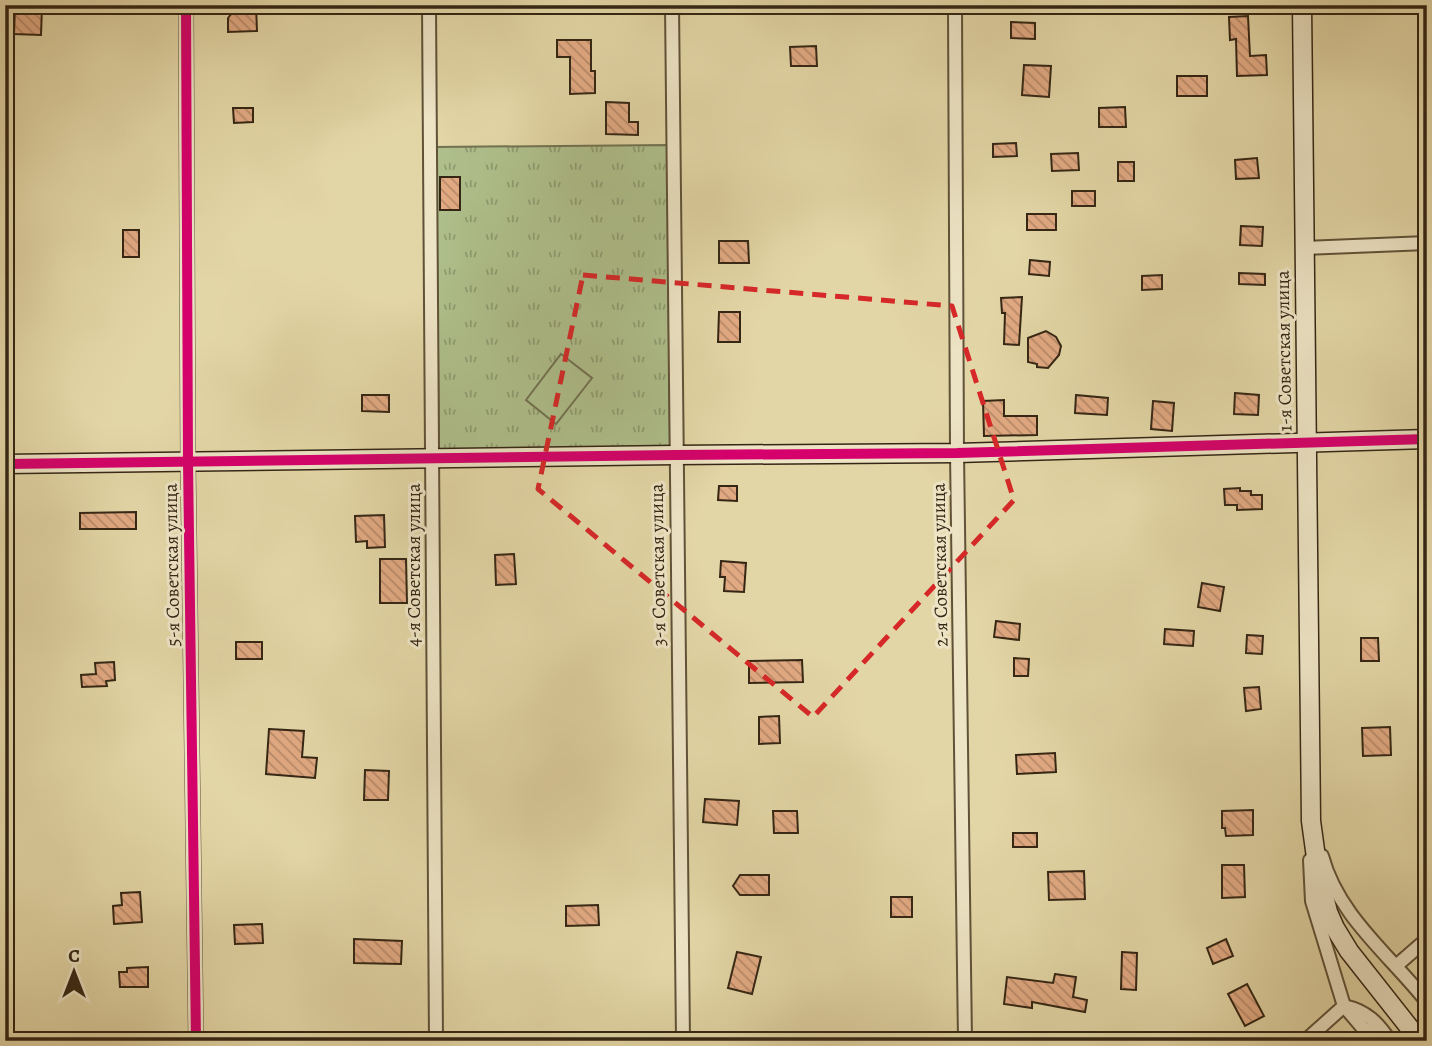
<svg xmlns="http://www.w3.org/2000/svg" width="1432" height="1046" font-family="Alegreya,serif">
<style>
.park{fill:url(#park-tufts);stroke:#717250;stroke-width:2}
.pitch{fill:#aebf8b;stroke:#717250;stroke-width:2}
.building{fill:url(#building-back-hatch);stroke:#342614;stroke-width:2}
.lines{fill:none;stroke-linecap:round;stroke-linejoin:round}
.street-casing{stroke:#605238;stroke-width:16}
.secondary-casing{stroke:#342614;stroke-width:21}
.street{stroke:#ede4c5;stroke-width:12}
.secondary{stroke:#ede4c5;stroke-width:18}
.cycleway-casing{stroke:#ede4c5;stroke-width:15}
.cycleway{stroke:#d6006c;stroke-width:10}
.marked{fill:none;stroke:#d62828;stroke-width:5;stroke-dasharray:14 9;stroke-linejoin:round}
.labels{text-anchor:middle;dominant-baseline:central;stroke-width:6;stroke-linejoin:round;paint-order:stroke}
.street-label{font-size:19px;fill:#342614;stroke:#ede4c5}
</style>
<defs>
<pattern id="park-tufts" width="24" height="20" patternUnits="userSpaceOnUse" patternTransform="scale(1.75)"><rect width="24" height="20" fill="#aebf8b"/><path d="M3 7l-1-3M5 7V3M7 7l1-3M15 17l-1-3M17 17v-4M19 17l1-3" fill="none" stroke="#8e9b70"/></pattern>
<pattern id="building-back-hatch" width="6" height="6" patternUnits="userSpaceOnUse" patternTransform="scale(1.75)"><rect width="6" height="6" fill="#e2aa83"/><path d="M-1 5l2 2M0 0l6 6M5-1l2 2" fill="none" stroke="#b88a6a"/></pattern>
</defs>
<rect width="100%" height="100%" fill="#e3d6a6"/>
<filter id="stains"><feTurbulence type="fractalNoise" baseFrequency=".00286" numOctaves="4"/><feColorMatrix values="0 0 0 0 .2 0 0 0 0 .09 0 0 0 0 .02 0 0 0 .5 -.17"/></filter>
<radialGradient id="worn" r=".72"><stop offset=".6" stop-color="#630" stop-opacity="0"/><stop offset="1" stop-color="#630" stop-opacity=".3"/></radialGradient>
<!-- park -->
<polygon class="park" points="667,145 670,448 439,450 436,147"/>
<!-- pitch -->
<polygon class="pitch" points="561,354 592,378 556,424 526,400"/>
<!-- building -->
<g class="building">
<polygon points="231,5 256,5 257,31 228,32 228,18 232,13"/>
<polygon points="15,7 42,7 41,35 14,34"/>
<polygon points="1248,16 1250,56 1266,55 1267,75 1237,76 1236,39 1230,40 1229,17"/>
<polygon points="1011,22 1035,23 1035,39 1011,38"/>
<polygon points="557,40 591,40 591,71 595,71 595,93 570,94 570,57 557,57"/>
<polygon points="816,46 817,66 791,66 790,47"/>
<polygon points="1024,65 1051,66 1049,97 1022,95"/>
<rect x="1177" y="76" width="30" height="20"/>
<polygon points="606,102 629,103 629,122 638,122 638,135 606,134"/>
<polygon points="1125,107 1126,127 1099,127 1099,108"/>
<polygon points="233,108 253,108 253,122 234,123"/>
<polygon points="1016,143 1017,156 993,157 993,144"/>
<polygon points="1078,153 1079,170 1052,171 1051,154"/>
<polygon points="1257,158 1259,178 1236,179 1235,160"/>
<rect x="1118" y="162" width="16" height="19"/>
<rect x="440" y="177" width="20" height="33"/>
<rect x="1072" y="191" width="23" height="15"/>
<rect x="1027" y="214" width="29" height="16"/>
<polygon points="1241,226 1263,227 1262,246 1240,245"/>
<rect x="123" y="230" width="16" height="27"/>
<polygon points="719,241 748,241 749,263 719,263"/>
<polygon points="1030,260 1050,262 1049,276 1029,274"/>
<polygon points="1239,273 1265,274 1265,285 1239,284"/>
<polygon points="1162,275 1162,289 1142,290 1142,276"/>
<polygon points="1022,297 1019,345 1004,344 1005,313 1002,313 1001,298"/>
<polygon points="719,312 740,312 740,342 718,342"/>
<polygon points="1046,331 1056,337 1061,346 1059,355 1048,368 1037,367 1037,364 1028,362 1028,338"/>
<polygon points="1235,393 1259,395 1258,415 1234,414"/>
<polygon points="362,395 389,395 389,412 362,411"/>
<polygon points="1076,395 1108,398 1107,415 1075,413"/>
<polygon points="1004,400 1004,416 1037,416 1037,435 984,436 983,401"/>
<polygon points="1153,401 1174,403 1172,431 1151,429"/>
<polygon points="719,486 737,486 737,501 718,500"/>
<polygon points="1240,488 1240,491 1251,491 1251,495 1262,495 1262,509 1237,510 1237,505 1225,505 1224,489"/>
<polygon points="136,512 136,529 80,529 80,513"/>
<polygon points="384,515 385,547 367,548 367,541 356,542 355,516"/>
<polygon points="514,554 516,584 496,585 495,555"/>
<polygon points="380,559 406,559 407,603 380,603"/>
<polygon points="721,561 746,563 744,592 724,591 725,577 720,577"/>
<polygon points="1202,583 1224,587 1220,611 1198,607"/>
<polygon points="996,621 1020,624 1019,640 994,637"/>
<polygon points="1165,629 1194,631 1193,646 1164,644"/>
<polygon points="1247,635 1263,636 1262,654 1246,653"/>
<polygon points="1361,638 1378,638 1379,661 1361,661"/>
<rect x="236" y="642" width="26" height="17"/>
<polygon points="1014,658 1029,659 1028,676 1014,676"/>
<polygon points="802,660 803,682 749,683 749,661"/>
<polygon points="114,662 115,680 106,681 107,686 82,687 81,675 96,674 95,663"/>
<polygon points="1259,687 1261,709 1246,711 1244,688"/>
<polygon points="779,716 780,743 759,744 759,717"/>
<polygon points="1390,727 1391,755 1363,756 1362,728"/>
<polygon points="269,729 304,731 302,757 317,758 315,778 266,774"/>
<polygon points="1055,753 1056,772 1017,774 1016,755"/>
<polygon points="365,770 389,771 388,800 364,800"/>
<polygon points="705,799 739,801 737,825 703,822"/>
<polygon points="1253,810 1253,835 1226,836 1225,828 1222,828 1222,811"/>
<polygon points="773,811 797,811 798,833 774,833"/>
<rect x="1013" y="833" width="24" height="14"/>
<polygon points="1222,865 1244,865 1245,897 1222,898"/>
<polygon points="1084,871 1085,899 1049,900 1048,872"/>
<polygon points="740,875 769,875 769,895 740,895 733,886"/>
<polygon points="140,892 142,922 114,924 113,906 122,905 121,893"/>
<rect x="891" y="897" width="21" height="20"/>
<polygon points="598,905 599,925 566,926 566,906"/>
<polygon points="262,924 263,943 235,944 234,925"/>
<polygon points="354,939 402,941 401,964 354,963"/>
<polygon points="1226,939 1233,956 1213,964 1207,948"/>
<polygon points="737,952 761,957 752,994 728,988"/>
<polygon points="1122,952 1137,953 1136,990 1121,989"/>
<polygon points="148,967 148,987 120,987 119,972 127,972 127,968"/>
<polygon points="1055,974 1076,977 1073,997 1087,1000 1085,1012 1032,1002 1032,1008 1004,1004 1007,977 1053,983"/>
<polygon points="1247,984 1264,1016 1245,1026 1228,994"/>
</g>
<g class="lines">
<!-- street casing -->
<g class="street-casing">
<g id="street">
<polyline points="186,5 188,462 196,1041"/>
<polyline points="429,5 436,1041"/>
<polyline points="672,5 683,1041"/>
<polyline points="955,5 957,453 965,1041"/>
<polyline points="1304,248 1427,243"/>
<path d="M1322,856c16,60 68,99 105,146"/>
<polyline points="1310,860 1312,901 1344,1006 1362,1027 1384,1041"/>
<polyline points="1396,966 1427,939"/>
<path d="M1344,1006c23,5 34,17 46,35"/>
<polyline points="1305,1041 1344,1006"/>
</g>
</g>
<!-- secondary casing -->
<g class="secondary-casing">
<g id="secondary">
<polyline points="1302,5 1311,821 1318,872 1328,912 1335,928 1349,951 1420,1041"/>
<polyline points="5,464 675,455 957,453 1427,439"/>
</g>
</g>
<!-- street -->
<use href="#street" class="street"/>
<!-- secondary -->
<use href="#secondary" class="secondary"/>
<!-- cycleway casing -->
<g class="cycleway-casing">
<g id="cycleway">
<polyline points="186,5 188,462 196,1041"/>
<polyline points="5,464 675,455 957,453 1427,439"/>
</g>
</g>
<!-- cycleway -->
<use href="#cycleway" class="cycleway"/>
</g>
<!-- marked area -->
<path class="marked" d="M583,275l369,31 62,194 -201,217 -275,-228z"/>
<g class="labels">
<!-- street labels -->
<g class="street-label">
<text transform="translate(1284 351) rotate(-91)">1-я Советская улица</text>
<text transform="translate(172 565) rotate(-91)">5-я Советская улица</text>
<text transform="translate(414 565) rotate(-90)">4-я Советская улица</text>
<text transform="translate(658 565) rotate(-91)">3-я Советская улица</text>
<text transform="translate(940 565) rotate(-91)">2-я Советская улица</text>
</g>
</g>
<!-- margin -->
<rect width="1432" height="1046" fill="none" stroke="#e3d6a6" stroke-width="28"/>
<rect x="7" y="7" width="1418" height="1032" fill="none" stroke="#342614" stroke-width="3.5"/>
<rect x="14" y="14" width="1404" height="1018" fill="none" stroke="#342614" stroke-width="2"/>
<!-- north arrow -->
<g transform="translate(74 972)" stroke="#ede4c5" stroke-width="5" paint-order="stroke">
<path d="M0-5L12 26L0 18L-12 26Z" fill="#342614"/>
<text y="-10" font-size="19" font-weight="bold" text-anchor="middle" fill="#342614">С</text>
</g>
<rect width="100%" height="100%" filter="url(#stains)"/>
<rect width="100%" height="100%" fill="url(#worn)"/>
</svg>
